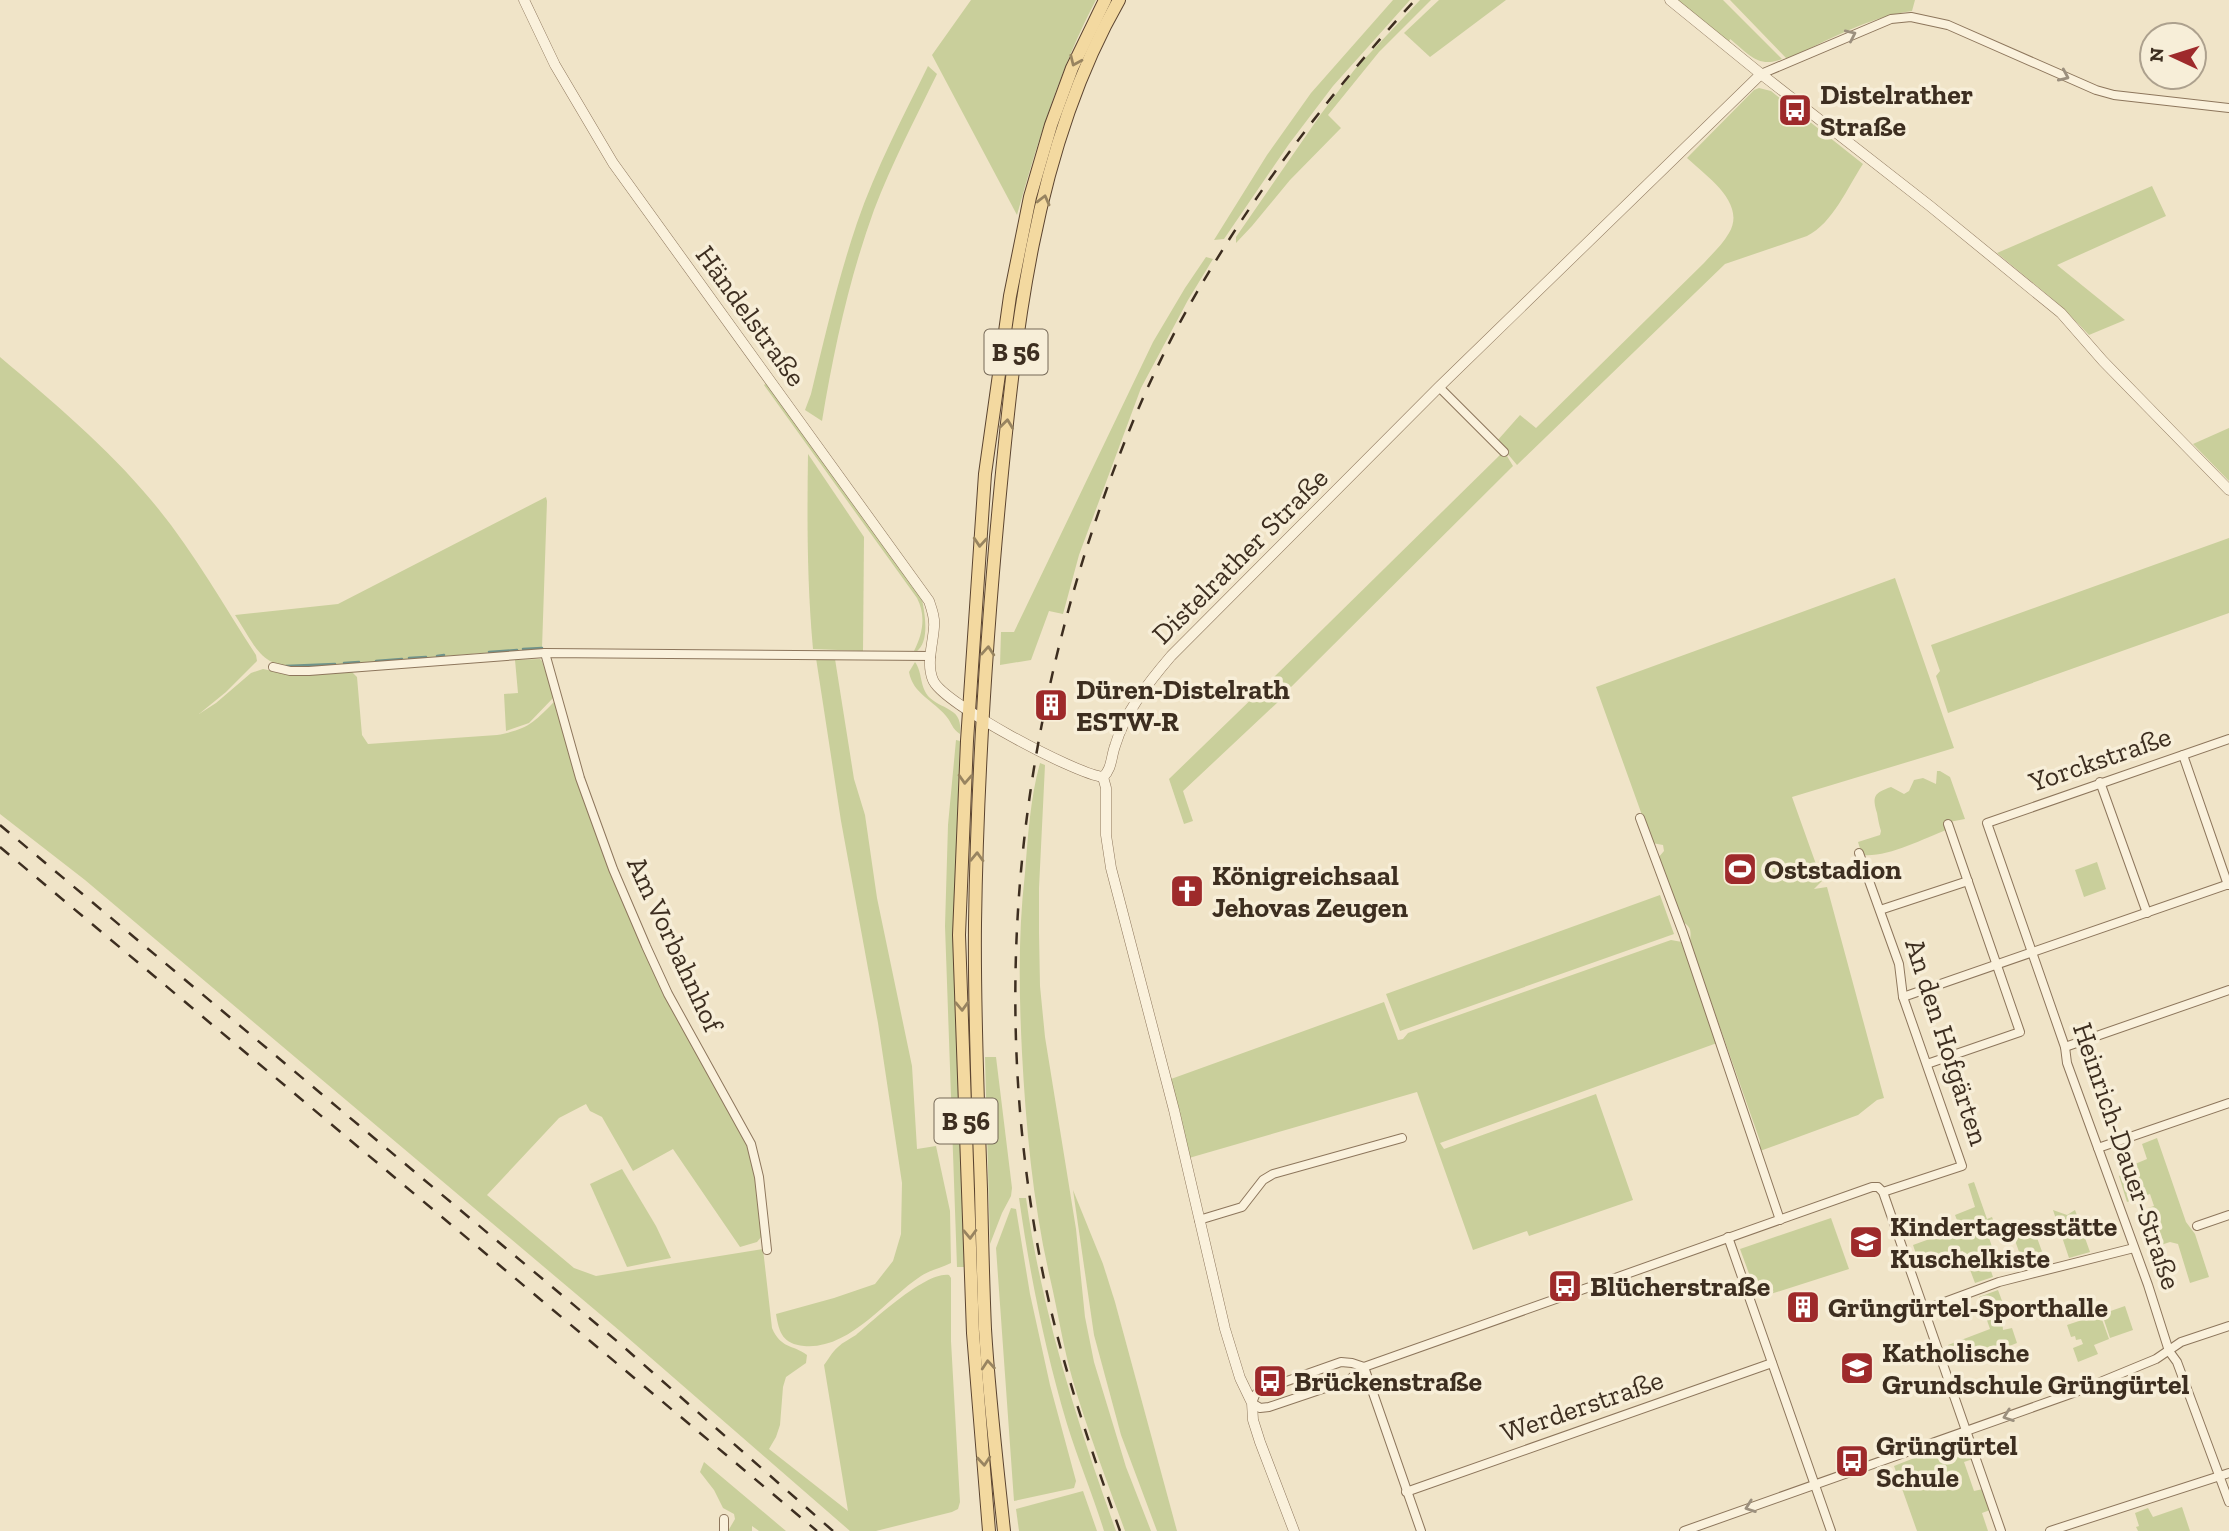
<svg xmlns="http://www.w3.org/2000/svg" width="2229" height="1531" font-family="'Zilla Slab',serif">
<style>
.green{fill:#c9cf9b}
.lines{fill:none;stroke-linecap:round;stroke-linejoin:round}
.stream{stroke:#6f938a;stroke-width:2.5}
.minor-casing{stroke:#8d765c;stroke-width:10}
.tertiary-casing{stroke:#8d765c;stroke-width:11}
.primary-casing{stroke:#5b4430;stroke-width:14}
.minor{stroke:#faf1dc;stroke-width:8}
.tertiary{stroke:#faf1dc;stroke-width:10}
.primary{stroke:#f3d9a0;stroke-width:12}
.rail{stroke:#3d2e20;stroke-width:2.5;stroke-dasharray:12 12;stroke-linecap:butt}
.oneway{stroke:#9c907e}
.oneway2{stroke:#988460}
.labels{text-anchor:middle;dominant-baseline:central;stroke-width:7;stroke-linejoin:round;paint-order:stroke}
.shield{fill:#f7eed8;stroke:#756857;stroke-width:2}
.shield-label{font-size:26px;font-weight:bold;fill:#3d2e20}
.poi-label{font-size:28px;font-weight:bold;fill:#3d2e20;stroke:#f7eed8;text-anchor:start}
.street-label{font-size:28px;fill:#3d2e20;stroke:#f7eed8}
</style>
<rect width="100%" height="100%" fill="#f0e4c8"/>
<!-- green -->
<g class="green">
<path d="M971,0h125c-36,68 -58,141 -79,215l-85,-160z"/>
<polygon points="1393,0 1410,0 1333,86 1289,144 1224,239 1214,240 1267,155 1311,93"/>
<polygon points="1420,0 1431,0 1379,52 1328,115 1341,128 1290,180 1252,226 1236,243 1236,237 1321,114 1355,69"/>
<polygon points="1439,0 1506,0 1430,57 1404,33"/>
<path d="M1677,0h46l59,59c-24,10 -34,-6 -52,-20l-1,3z"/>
<path d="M1730,0h185l-3,11c-44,6 -85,30 -125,48z"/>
<path d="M928,66l9,8c-22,45 -45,89 -63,136 -25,69 -40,139 -52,211l-17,-11 6,-16c14,-58 27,-115 46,-171 19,-55 46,-106 71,-157z"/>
<path d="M1759,88l12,3 92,73c-16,24 -30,59 -56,72l-82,28 -208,201 -20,-24 23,-26 16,13 168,-165c8,-9 19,-19 25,-30 18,-30 -23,-57 -42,-75l67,-68z"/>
<polygon points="2152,186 2166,216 2057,265 2125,320 2089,335 2062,307 1997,253"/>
<polygon points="1206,257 1213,259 1188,300 1141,388 1079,555 1063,614 1049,611 1031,660 1000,665 1001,632 1014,632 1153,342 1185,288"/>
<path d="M0,357c53,45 106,89 151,143 40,47 71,103 105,155l1,6 -31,31 -27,22 17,-11 35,-30 12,-4 34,7 55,-4 5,5 5,58 6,9 129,-9c32,-6 36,-12 59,-35l87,247 106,199 8,31 5,59 -5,6 -17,5 -67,-98 -40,22 -31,-54 -12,-6 -4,-7 -27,14 -72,77 87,73 22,8 167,-27 9,79c9,21 20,16 35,27l-1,8 -20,14 -3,10 -3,38 -4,12 -7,12 79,62 -24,-146c4,-5 8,-13 14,-18 5,-5 12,-8 18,-12 18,-15 70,-64 93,-60l2,3v63l9,161 -2,7 -6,3 -76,19h-26l-230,-200 -535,-451 -85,-66z"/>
<path d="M765,384l3,1 154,214c3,16 8,43 -6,53l-2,-1c9,-17 12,-36 3,-53l-153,-213z"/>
<polygon points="2229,428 2229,481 2193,444"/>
<polygon points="1502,453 1507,456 1513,466 1282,696 1270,681"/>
<path d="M808,454l56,83 -1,114 -50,-2c-6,-65 -6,-129 -5,-195z"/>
<path d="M546,497l1,4 -5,147 -228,19c-54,1 -52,-10 -79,-52l103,-11z"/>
<polygon points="2229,538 2229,613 1948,713 1936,676 1940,671 1931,645"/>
<path d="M1895,578l59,170 -162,49 30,84 -8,8 13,-2 57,211 -7,2 -19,15 -98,36v-10l-70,-199c1,-11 2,-15 -9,-21l-23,-63 6,-7 -1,-6 -11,-2 -56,-156z"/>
<path d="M816,658l19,1 19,120 11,36 12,83 35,168 5,83 19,-3 14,65 1,52c-10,5 -21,7 -30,13 -35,23 -71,74 -117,70 -21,-2 -25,-13 -28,-32l58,-16 41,-14 18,-23 8,-27 1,-51 -24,-160 -37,-202z"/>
<polygon points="540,659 542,661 554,697 529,723 506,731 504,694 518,693 515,660"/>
<path d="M915,662c8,11 4,25 15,36 15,13 33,10 30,36 -8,-5 -8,-11 -14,-18 -13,-16 -33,-22 -37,-44z"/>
<polygon points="1266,685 1278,702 1183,791 1193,821 1184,824 1169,779"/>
<polygon points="956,740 960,741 955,885 964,1267 957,1267 945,926 948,825"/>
<path d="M1040,763l5,2 -6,123v45l1,53 5,51 31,192 9,88 9,45 32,105 25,64h-26c-18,-50 -37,-99 -52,-150 -10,-34 -15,-69 -23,-103 -17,-74 -24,-150 -28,-225 -3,-60 -4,-120 3,-180 3,-36 5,-74 15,-110z"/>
<path d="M1937,771h3l10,6 15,42 -16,3 -3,8c-23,9 -60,28 -84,25l-4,-13 22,-7 1,-4c-2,-6 -3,-12 -4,-18 -5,-17 -3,-20 14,-26l13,7 5,-3 5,-11 9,-2 13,6z"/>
<polygon points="2097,862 2106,889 2084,897 2075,870"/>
<polygon points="1660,895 1674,934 1400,1031 1386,994"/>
<polygon points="1671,940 1682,942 1717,1043 1440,1143 1444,1149 1596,1094 1633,1200 1529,1236 1527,1231 1473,1250 1417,1092 1189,1158 1171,1079 1384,1002 1398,1040 1403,1039 1408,1033"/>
<polygon points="985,1057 996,1057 1012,1188 1011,1196 1002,1213 990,1244"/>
<polygon points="2157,1138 2186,1222 2195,1234 2209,1277 2190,1283 2178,1244 2170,1242 2155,1247 2153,1242 2160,1239 2148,1208 2154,1206 2150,1194 2127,1202 2119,1176 2136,1170 2135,1164 2147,1159 2142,1144"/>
<polygon points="622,1169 656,1226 671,1258 627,1267 590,1184"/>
<polygon points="1974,1182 1987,1219 1992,1217 1995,1225 1986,1228 1992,1247 1984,1250 1993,1277 1975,1283 1963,1251 1920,1266 1913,1245 1960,1228 1955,1215 1975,1207 1968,1184"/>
<polygon points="1073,1190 1103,1264 1115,1302 1177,1531 1157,1531 1121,1435 1094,1335"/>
<path d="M1019,1198h7c16,115 51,224 90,333h-12c-11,-36 -26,-71 -37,-107 -22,-74 -37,-149 -48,-226z"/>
<polygon points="1011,1208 1016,1209 1030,1294 1050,1385 1076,1481 1074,1488 1014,1501 996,1248"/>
<polygon points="2053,1210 2067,1215 2075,1210 2090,1252 2069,1258"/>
<polygon points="1831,1218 1849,1269 1758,1298 1740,1249"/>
<polygon points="2032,1224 2044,1257 2046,1257 2048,1263 2025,1269 2010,1226 2014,1225 2017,1229 2022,1231"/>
<polygon points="1998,1290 2008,1317 2002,1320 2003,1330 2012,1328 2017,1343 1989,1354 1988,1352 1962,1361 1959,1352 1952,1355 1948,1345 1990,1329 1979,1297"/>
<polygon points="2125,1306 2133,1330 2110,1338 2102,1314"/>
<polygon points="2100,1314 2109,1339 2094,1345 2098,1354 2078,1362 2073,1348 2083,1344 2081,1339 2076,1340 2075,1336 2071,1337 2067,1325"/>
<polygon points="1965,1438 1973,1459 1964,1462 1974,1491 1983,1489 1990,1510 1982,1513 1988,1531 1917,1531 1894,1466"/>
<polygon points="704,1462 786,1531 759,1531 752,1526 752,1531 728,1531 735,1519 734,1514 723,1508 714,1490 700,1472"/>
<polygon points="1083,1491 1097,1531 1019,1531 1016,1509"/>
<polygon points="2182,1507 2190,1531 2138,1531 2136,1527 2139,1526 2135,1513 2148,1508 2153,1517"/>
</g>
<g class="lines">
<!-- stream -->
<g class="stream">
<polyline points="523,649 542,648"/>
<polyline points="489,652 517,650"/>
<polyline points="437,656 444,655"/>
<polyline points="409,658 426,657"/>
<polyline points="376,661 402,659"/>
<polyline points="344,663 359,662"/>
<polyline points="286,666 335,664"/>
</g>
<!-- minor casing -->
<g class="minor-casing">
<g id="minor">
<polyline points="1761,74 1891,19 1911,17 1948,25 2096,90 2114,95 2229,108"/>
<polyline points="1439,387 1504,452"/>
<polyline points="545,653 580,778 613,869 646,946 668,994 751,1144 759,1177 767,1250"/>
<polyline points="273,667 290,671 309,671 545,653 931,656"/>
<polyline points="2229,739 1987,823 2065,1047 2067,1063 2148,1285 2169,1351 2177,1362 2229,1502"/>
<polyline points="2183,755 2228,885"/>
<polyline points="2100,782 2147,913"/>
<polyline points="1640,818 1683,933 1780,1220"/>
<polyline points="1859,853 1899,964 1903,997 1962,1166 1883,1192"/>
<polyline points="1880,910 1968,881"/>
<polyline points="1903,997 2229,884"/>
<polyline points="2065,1047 2229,990"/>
<polyline points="1927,1064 2020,1032 1948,824"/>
<polyline points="2098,1148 2229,1103"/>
<polyline points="1199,1220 1242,1207 1263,1180 1273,1174 1402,1138"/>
<polyline points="2197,1226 2229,1215"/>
<polyline points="1728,1237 1831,1531"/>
<polyline points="1923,1310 1999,1282 2134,1248"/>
<polyline points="1364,1367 1352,1363 1341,1362 1259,1391 1255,1395 1252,1403 1260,1408 1269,1407 1349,1380 1364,1367 1872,1187 1878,1187 1883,1192 2001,1531"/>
<polyline points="1364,1367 1421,1531"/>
<polyline points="1406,1492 1772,1363"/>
<polyline points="724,1531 724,1519"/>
<polyline points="1684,1531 2076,1392 2156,1359 2181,1342 2229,1326"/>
<polyline points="2050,1531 2229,1473"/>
</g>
</g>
<!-- tertiary casing -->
<g class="tertiary-casing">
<g id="tertiary">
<path d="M524,0l31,65 58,98 316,438c3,9 6,17 5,26 -1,17 -8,37 -1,53 9,23 142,94 170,97"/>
<polyline points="1670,0 1761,74 1930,206 2061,313 2103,361 2229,490"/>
<path d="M1103,777c9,-8 8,-20 12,-31 10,-34 33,-63 56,-90l268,-269 322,-313"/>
<polyline points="1103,777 1106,788 1106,835 1111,868 1174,1110 1225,1329 1240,1378 1252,1403 1253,1420 1260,1442 1294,1531"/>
</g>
</g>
<!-- primary casing -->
<g class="primary-casing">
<g id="primary">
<polyline points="989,1531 973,1333 959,935 967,741 985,474 1010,296 1030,197 1051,125 1072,68 1105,0"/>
<path d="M1004,1531c-7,-67 -15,-135 -19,-202 -2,-46 -3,-93 -4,-140 -3,-88 -7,-177 -6,-265 2,-140 11,-280 24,-420 16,-169 34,-354 120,-504"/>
</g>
</g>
<!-- minor -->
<use href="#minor" class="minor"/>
<!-- tertiary -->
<use href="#tertiary" class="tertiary"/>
<!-- primary -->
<use href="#primary" class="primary"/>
<!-- rail -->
<g class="rail">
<polyline points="0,825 618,1342 833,1531"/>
<polyline points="0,847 817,1531"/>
<path d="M1120,1531c-31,-87 -60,-171 -78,-262 -48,-244 -30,-483 44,-719 27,-84 60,-168 103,-244 63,-111 140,-212 226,-306"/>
</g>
</g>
<!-- one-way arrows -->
<defs><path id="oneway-chevron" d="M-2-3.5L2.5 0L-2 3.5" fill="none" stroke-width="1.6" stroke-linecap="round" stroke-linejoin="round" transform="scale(1.75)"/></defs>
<g class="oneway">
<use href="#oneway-chevron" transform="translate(1851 35) rotate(-25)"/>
<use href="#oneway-chevron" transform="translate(2064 76) rotate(24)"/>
<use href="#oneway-chevron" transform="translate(2008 1416) rotate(160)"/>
<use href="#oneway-chevron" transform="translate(1750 1507) rotate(160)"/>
</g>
<g class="oneway2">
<use href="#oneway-chevron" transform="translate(1075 61) rotate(114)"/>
<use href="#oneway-chevron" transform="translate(1044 200) rotate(-76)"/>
<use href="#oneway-chevron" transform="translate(1007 424) rotate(-83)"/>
<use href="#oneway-chevron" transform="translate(980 542) rotate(94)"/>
<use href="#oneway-chevron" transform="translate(988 651) rotate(-86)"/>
<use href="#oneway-chevron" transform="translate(965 779) rotate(93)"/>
<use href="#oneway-chevron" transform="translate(977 857) rotate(-88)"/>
<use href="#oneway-chevron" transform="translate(962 1006) rotate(88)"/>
<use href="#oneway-chevron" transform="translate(970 1234) rotate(88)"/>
<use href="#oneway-chevron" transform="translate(988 1365) rotate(-95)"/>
<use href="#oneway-chevron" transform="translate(984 1461) rotate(85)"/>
</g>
<!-- icons -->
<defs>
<g id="bus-square" transform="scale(1.75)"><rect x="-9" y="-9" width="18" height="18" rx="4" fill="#9e2a2b" stroke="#f7eed8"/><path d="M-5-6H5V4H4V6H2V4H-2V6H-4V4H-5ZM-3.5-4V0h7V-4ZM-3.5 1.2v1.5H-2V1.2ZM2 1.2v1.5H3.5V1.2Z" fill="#fff"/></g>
<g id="building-square" transform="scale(1.75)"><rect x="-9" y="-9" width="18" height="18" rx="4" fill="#9e2a2b" stroke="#f7eed8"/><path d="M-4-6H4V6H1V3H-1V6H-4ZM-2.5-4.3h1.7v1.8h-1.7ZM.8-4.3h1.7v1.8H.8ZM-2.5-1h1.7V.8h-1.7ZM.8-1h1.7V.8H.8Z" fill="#fff"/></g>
<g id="stadium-square" transform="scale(1.75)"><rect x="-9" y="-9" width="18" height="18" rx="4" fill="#9e2a2b" stroke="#f7eed8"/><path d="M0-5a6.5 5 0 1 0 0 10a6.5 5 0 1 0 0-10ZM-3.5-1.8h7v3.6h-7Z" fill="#fff"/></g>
<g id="church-square" transform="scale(1.75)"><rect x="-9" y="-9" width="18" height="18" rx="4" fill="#9e2a2b" stroke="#f7eed8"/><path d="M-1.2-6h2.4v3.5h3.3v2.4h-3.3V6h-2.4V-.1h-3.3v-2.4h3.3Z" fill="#fff"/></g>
<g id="school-square" transform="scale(1.75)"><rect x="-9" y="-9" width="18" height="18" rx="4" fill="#9e2a2b" stroke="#f7eed8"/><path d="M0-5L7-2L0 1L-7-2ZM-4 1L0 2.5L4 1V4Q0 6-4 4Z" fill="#fff"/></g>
</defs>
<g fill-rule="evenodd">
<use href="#bus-square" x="1795" y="110"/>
<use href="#building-square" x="1051" y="705"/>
<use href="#stadium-square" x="1740" y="869"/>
<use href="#church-square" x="1187" y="891"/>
<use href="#school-square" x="1866" y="1242"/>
<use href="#bus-square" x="1565" y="1286"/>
<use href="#building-square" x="1803" y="1307"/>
<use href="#school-square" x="1857" y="1368"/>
<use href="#bus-square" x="1270" y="1381"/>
<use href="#bus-square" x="1852" y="1461"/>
</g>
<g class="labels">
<!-- shield labels -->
<g class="shield">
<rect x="984.5" y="329.5" width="63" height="45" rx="5"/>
<rect x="934.5" y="1098.5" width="63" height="45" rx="5"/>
</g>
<g class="shield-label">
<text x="1016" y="352">B 56</text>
<text x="966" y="1121">B 56</text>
</g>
<!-- poi labels -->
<g class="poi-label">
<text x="1820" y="94">Distelrather<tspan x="1820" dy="32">Straße</tspan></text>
<text x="1076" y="689">Düren-Distelrath<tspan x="1076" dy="32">ESTW-R</tspan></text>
<text x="1764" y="869">Oststadion</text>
<text x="1212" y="875">Königreichsaal<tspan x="1212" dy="32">Jehovas Zeugen</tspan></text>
<text x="1890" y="1226">Kindertagesstätte<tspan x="1890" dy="32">Kuschelkiste</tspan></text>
<text x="1590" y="1286">Blücherstraße</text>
<text x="1828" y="1307">Grüngürtel-Sporthalle</text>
<text x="1882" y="1352">Katholische<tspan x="1882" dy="32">Grundschule Grüngürtel</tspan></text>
<text x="1294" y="1381">Brückenstraße</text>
<text x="1876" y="1445">Grüngürtel<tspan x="1876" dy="32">Schule</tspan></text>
</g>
<!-- street labels -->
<g class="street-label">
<text transform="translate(751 316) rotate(54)">Händelstraße</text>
<text transform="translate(1240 556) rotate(-45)">Distelrather Straße</text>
<text transform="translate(2100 759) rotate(-19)">Yorckstraße</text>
<text transform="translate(675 944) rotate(65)">Am Vorbahnhof</text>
<text transform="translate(1947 1042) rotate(72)">An den Hofgärten</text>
<text transform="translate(2127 1156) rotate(71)">Heinrich-Dauer-Straße</text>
<text transform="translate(1582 1406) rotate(-19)">Werderstraße</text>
</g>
</g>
<!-- north arrow -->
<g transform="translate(2173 56) rotate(274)"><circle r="33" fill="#f7eed8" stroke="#ada18e" stroke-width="2"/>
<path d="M0-5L12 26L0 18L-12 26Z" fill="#9e2a2b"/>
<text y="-10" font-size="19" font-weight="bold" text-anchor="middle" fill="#3d2e20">N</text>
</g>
</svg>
